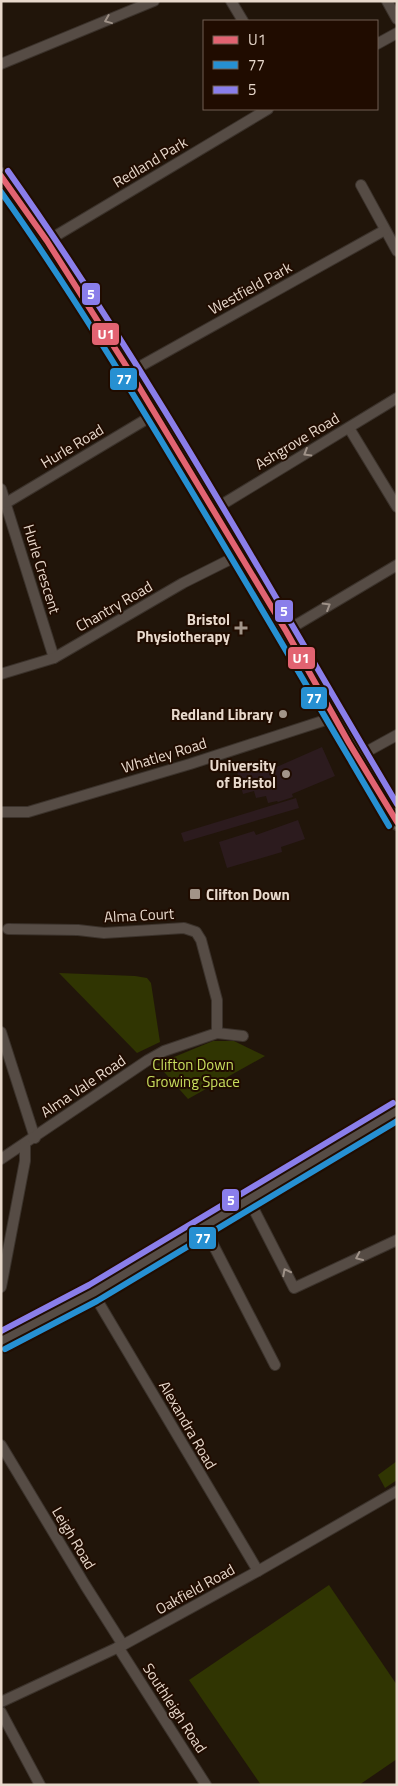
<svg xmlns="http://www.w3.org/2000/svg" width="398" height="1786" font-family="'Titillium Web',sans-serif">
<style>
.education{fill:#2c1b1e}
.green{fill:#303502}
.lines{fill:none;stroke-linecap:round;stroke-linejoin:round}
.minor-casing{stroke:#3b322b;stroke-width:12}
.primary-casing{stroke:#3b322b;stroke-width:18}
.minor{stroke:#564c45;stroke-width:10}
.primary{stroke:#594f43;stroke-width:15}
.bus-1-casing{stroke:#200c00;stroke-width:10}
.bus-2-casing{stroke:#200c00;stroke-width:10}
.bus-3-casing{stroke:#200c00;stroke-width:10}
.bus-1{stroke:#e26371;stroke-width:6}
.bus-2{stroke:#2690d2;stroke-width:6}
.bus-3{stroke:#8a7eea;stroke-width:6}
.oneway{stroke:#9f9288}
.poi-dot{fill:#a29488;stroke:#200c00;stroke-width:2}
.labels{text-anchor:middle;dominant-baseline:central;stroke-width:4;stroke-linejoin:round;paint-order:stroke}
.street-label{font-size:15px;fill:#e8d9cc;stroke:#200c00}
.poi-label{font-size:15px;font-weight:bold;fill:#e8d9cc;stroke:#200c00;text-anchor:end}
.park-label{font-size:15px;fill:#c7dd5d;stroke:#200c00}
.line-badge{stroke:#200c00;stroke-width:2}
.badge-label{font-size:14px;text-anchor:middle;font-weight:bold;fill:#fff}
</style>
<rect width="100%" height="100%" fill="#21150a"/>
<!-- education -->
<g class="education">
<polygon points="322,747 335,776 292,794 293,797 278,802 277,801 268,803 266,796 256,798 254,791 243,794 237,772 248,768 249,770 268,765 270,772 272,772 272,769"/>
<polygon points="296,798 299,808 184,842 181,833"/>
<polygon points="298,820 305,839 281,847 282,852 227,868 219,842 254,831 256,835"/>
</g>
<!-- green -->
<g class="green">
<polygon points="59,973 135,976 147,978 151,983 160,1042 137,1053"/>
<polygon points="213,1041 234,1041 265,1056 188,1099 157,1064"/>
<polygon points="397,1461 397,1480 385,1488 378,1475"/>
<polygon points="329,1585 397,1685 397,1759 359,1785 261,1785 189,1680"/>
</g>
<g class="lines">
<!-- minor casing -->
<g class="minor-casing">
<g id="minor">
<polyline points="231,1 243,21"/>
<polyline points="387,1 397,19"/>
<polyline points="377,44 397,33"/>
<polyline points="1,64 154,1"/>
<polyline points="361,185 397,251"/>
<polyline points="47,241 268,109"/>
<polyline points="130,372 385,230"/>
<polyline points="349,428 397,507"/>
<polyline points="1,489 54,658"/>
<polyline points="6,503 155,414"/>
<polyline points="213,510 397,398"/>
<polyline points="286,631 397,565"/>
<polyline points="1,674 54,658 183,583 239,555"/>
<polyline points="357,757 397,735"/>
<polyline points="1,812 28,812 190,764 335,717"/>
<polyline points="8,929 78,930 104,933 184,928 196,932 201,940 217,1000 217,1033"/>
<polyline points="1,1032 35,1138"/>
<polyline points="1,1159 148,1060 164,1051 217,1033 243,1036"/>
<polyline points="249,1200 294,1288 397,1240"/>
<polyline points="204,1227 275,1365"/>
<polyline points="1,1287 25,1161 25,1144"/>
<polyline points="93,1293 258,1571"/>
<polyline points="1,1341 93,1293 397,1111"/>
<polyline points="1,1445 85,1585 123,1645"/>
<polyline points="118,1647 206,1785"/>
<polyline points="1,1702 123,1645 258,1571 397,1491"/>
<polyline points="1,1712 40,1785"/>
</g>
</g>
<!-- primary casing -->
<g class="primary-casing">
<polyline id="primary" points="1,176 47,241 130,372 286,631 323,695 349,743 368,773 397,822"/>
</g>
<!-- minor -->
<use href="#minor" class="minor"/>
<!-- primary -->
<use href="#primary" class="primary"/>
<!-- bus-1 casing -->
<g class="bus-1-casing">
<polyline id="bus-1" points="1,176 47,241 130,372 286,631 349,743 397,822"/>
</g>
<!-- bus-2 casing -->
<g class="bus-2-casing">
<g id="bus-2">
<path d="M1,192c62,87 118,178 173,270 73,121 144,243 215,364"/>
<polyline points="5,1349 97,1301 397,1121"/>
</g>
</g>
<!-- bus-3 casing -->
<g class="bus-3-casing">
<g id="bus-3">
<path d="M8,171c143,202 263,421 389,633"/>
<polyline points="1,1331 89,1285 393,1103"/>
</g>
</g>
<!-- bus-1 -->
<use href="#bus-1" class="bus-1"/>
<!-- bus-2 -->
<use href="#bus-2" class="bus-2"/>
<!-- bus-3 -->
<use href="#bus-3" class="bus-3"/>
</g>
<!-- one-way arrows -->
<defs><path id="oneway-chevron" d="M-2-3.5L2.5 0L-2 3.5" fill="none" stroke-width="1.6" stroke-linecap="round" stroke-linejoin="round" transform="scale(1.25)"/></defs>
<g class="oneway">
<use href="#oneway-chevron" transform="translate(108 20) rotate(158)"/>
<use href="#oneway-chevron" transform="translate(307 453) rotate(149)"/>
<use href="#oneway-chevron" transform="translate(327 606) rotate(-31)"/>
<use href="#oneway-chevron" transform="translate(359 1257) rotate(155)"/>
<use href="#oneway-chevron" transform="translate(286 1272) rotate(-117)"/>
</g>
<!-- markers -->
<g class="poi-dot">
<path d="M238.5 620.5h5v5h5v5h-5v5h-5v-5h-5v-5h5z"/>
<circle cx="283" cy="714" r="5"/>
<circle cx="286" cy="774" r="5"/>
<rect x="189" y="888" width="12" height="12" rx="2.5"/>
</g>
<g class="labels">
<!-- street labels -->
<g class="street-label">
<text transform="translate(150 162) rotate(-31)">Redland Park</text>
<text transform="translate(250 288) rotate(-29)">Westfield Park</text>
<text transform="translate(297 441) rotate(-31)">Ashgrove Road</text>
<text transform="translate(72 446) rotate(-31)">Hurle Road</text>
<text transform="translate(42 569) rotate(73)">Hurle Crescent</text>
<text transform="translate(114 606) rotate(-30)">Chantry Road</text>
<text transform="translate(164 755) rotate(-17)">Whatley Road</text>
<text transform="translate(139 915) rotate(-3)">Alma Court</text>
<text transform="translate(83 1086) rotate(-34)">Alma Vale Road</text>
<text transform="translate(188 1425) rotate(60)">Alexandra Road</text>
<text transform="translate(74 1538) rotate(59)">Leigh Road</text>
<text transform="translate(195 1589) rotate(-29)">Oakfield Road</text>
<text transform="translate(175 1708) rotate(57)">Southleigh Road</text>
</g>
<!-- poi labels -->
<g class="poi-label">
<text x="230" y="619">Bristol<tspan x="230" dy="17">Physiotherapy</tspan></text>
<text x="273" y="714">Redland Library</text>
<text x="276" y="765">University<tspan x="276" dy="17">of Bristol</tspan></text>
<text x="206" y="894" text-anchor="start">Clifton Down</text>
</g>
<!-- park labels -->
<g class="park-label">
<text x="193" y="1064">Clifton Down<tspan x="193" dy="17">Growing Space</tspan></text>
</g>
</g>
<g class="line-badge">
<rect x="81" y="282" width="20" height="24" rx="5" fill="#8a7eea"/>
<rect x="91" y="322" width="29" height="24" rx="5" fill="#e26371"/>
<rect x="109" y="367" width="29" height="24" rx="5" fill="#2690d2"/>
<rect x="274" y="599" width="20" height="24" rx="5" fill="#8a7eea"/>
<rect x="287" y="646" width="29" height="24" rx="5" fill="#e26371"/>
<rect x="300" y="686" width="28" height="24" rx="5" fill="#2690d2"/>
<rect x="221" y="1188" width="19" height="24" rx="5" fill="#8a7eea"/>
<rect x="188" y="1226" width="29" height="24" rx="5" fill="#2690d2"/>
</g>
<g class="badge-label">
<text x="91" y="299">5</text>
<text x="106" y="339">U1</text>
<text x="124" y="384">77</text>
<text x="284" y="616">5</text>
<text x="301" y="663">U1</text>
<text x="314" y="703">77</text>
<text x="231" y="1205">5</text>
<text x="203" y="1243">77</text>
</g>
<!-- border -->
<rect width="398" height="1786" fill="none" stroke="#e8d9cc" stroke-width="5"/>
<!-- legend -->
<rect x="203" y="20" width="175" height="90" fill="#200c00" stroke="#705e52"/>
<rect x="213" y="36" width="25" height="8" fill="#e26371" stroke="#705e52"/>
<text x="248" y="45" font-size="15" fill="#e8d9cc">U1</text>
<rect x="213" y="61" width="25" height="8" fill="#2690d2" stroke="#705e52"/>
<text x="248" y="70" font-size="15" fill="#e8d9cc">77</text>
<rect x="213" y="86" width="25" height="8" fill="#8a7eea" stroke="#705e52"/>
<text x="248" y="95" font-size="15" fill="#e8d9cc">5</text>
</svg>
